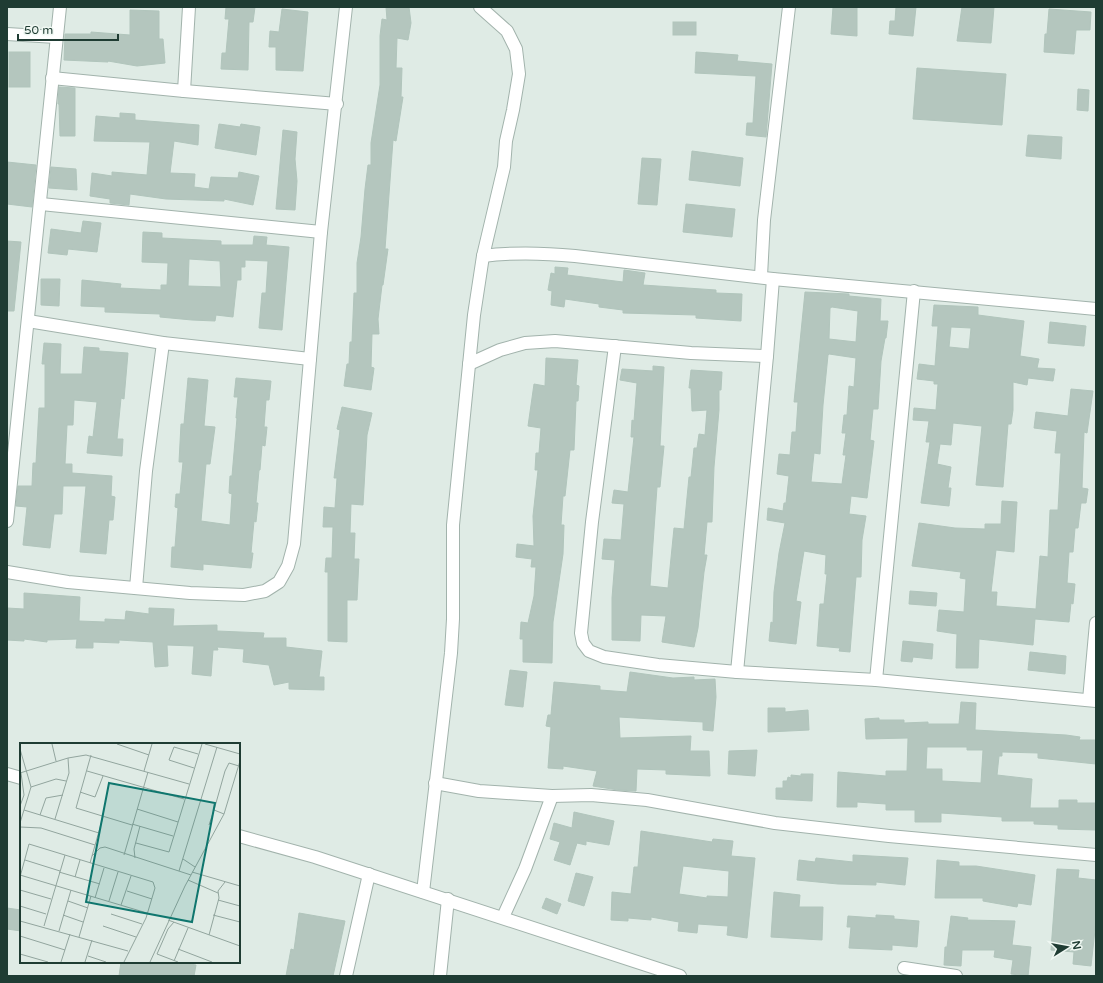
<svg xmlns="http://www.w3.org/2000/svg" width="1103" height="983" font-family="'Varela Round',sans-serif">
<style>
.building{fill:#b4c6be;stroke:#b1c5bc;fill-rule:evenodd}
.lines{fill:none;stroke-linecap:round;stroke-linejoin:round}
.minor-casing{stroke:#a2b3ac;stroke-width:14}
.minor{stroke:#fff;stroke-width:12}
.inset-road{fill:none;stroke:#92a59e;stroke-width:1}
.view{fill:#0f766e;fill-opacity:0.15;stroke:#0f766e;stroke-width:2}
.inset-edge{fill:none;stroke:#1f3c33;stroke-width:2}
</style>
<rect width="100%" height="100%" fill="#dfebe5"/>
<!-- building -->
<g class="building">
<polygon points="226,7 255,7 253,22 249,22 248,70 221,69 222,53 226,53 229,19 225,19"/>
<polygon points="386,7 409,7 411,23 408,40 397,38 396,68 402,68 401,97 403,97 396,141 393,140 385,249 388,249 383,285 382,285 378,319 379,334 372,334 371,367 374,368 371,390 344,386 347,364 349,364 350,342 352,342 354,293 357,293 357,263 361,237 365,189 368,165 371,165 371,143 380,85 380,36 382,19 387,20"/>
<polygon points="833,7 857,7 857,36 831,34"/>
<polygon points="896,7 916,7 913,36 889,34 890,21 895,21"/>
<polygon points="962,7 994,7 991,43 957,41"/>
<polygon points="282,9 308,12 303,71 276,70 276,47 269,47 270,31 279,32"/>
<polygon points="1049,9 1091,12 1090,30 1076,30 1074,54 1044,52 1045,34 1047,34"/>
<polygon points="130,10 159,11 159,39 163,39 165,63 137,66 108,61 108,62 64,60 65,34 91,34 91,32 130,35"/>
<rect x="673" y="22" width="23" height="13"/>
<rect x="9" y="52" width="21" height="35"/>
<polygon points="696,52 738,55 737,61 772,64 766,137 746,135 747,123 753,123 756,76 695,73"/>
<polygon points="917,68 1006,74 1002,125 913,119"/>
<polygon points="59,87 75,88 75,136 60,136 59,104 58,104"/>
<polygon points="1078,89 1089,90 1088,111 1077,110"/>
<polygon points="120,113 135,114 135,120 199,125 198,145 174,141 170,173 195,174 194,187 209,189 211,177 238,178 239,172 259,176 253,205 224,199 224,201 166,199 130,194 129,205 110,203 110,199 90,196 92,173 112,176 112,172 147,175 150,142 94,141 96,116 120,118"/>
<polygon points="219,124 240,127 241,124 260,127 256,155 215,148"/>
<polygon points="283,130 297,132 295,159 297,181 295,210 276,209"/>
<polygon points="1028,135 1062,137 1061,159 1026,156"/>
<polygon points="692,151 743,158 740,186 689,180"/>
<polygon points="642,158 661,159 657,205 638,204"/>
<polygon points="7,162 36,165 32,207 7,204"/>
<polygon points="51,167 76,169 77,190 49,188"/>
<polygon points="686,204 735,209 732,237 683,232"/>
<polygon points="83,221 101,223 97,252 68,249 67,255 48,253 51,229 81,233"/>
<path d="M143,232l19,1v5l59,3v4h32l1,-9 13,1 -1,8 23,2 -7,83 -23,-2 3,-35h4l2,-32 -23,-1v7h-4v13h-4l-4,37 -17,-2 -1,6 -23,-1 -32,-3v-3l-55,-2v-5l-24,-1 1,-26 39,4 -1,4 41,2v-5h6l1,-22 -26,-1zM189,259l31,2 1,26 -33,-1z"/>
<polygon points="7,241 21,242 14,311 7,311"/>
<polygon points="555,267 568,268 567,275 623,282 624,270 645,273 643,285 716,290 716,293 742,294 741,321 696,318 696,315 623,313 623,310 599,307 599,304 565,299 564,307 551,305 552,291 548,290 551,273 555,274"/>
<polygon points="41,279 60,279 59,306 41,305"/>
<path d="M805,292l44,2v2l32,3 -1,22h8l-2,17h-1l-4,23 -3,48h-5l-3,31 4,1 -7,57 -16,-2 -2,18 17,2 -4,24 -1,37h-5l-6,75 -11,-1 1,-3 -23,-2 3,-42h4l3,-30h-2l1,-19 -22,-4 -8,50 5,1 -5,42 -27,-3 2,-19 2,1 1,-31 5,-39 6,-30 -18,-3 1,-12 15,3 1,-8h2l3,-27 -12,-2 2,-20 11,1 2,-23h4l2,-30h-4zM832,307l26,4 -2,31 -27,-3 1,-31zM829,354l27,4 -2,29 -5,-1 -2,29h-3l-2,18h4l-3,22h3l-4,29 -31,-2 3,-29 6,1 3,-49 5,-50z"/>
<path d="M934,305l44,2v8l46,6 -4,35 19,3 -2,9 18,1 -2,12 -25,-3 -1,7 -14,-3v28l-2,14h-3l-5,63 -27,-2 6,-59 -29,-3 -2,22 -11,-1 -3,20 14,3 -3,21h3l-2,18 -28,-3 9,-61h-4l3,-21 -16,-1 1,-12 22,2 2,-26h-4v-3l-17,-2 2,-15 16,2 3,-40h-6zM951,327l20,1 -2,21 -20,-2z"/>
<polygon points="1050,322 1086,326 1084,346 1048,343"/>
<polygon points="44,343 61,344 60,374 82,374 84,347 99,348 99,351 128,353 124,399 121,398 117,439 123,439 122,456 87,453 89,436 93,437 97,402 74,400 73,425 67,425 65,464 72,464 72,473 112,476 111,496 115,497 113,520 109,520 106,554 80,552 86,486 63,486 62,514 54,514 50,548 23,545 27,507 16,506 18,486 32,486 33,463 36,463 39,408 45,408 45,364 42,364"/>
<polygon points="546,358 578,360 576,385 579,386 578,401 576,401 574,450 570,450 565,496 563,496 561,525 564,525 563,554 553,622 552,663 523,662 523,639 520,639 521,622 528,623 534,596 536,567 531,567 532,559 516,557 517,544 534,546 533,516 538,470 535,470 536,453 539,453 541,428 528,426 534,384 545,386"/>
<polygon points="653,366 664,367 660,446 664,446 660,487 657,487 650,586 668,588 674,528 684,529 689,477 691,477 694,448 697,448 699,434 705,435 707,410 692,411 691,388 689,388 691,370 722,372 721,390 719,390 719,410 714,467 712,522 707,522 704,555 707,555 704,572 698,628 694,647 662,642 666,616 641,615 640,641 612,640 612,598 615,560 602,559 604,539 621,540 624,504 612,503 614,490 628,492 634,437 631,437 632,420 634,421 637,383 620,380 622,369 653,371"/>
<polygon points="188,378 208,380 204,426 215,427 210,464 206,464 201,521 230,525 232,494 229,493 230,476 232,476 237,418 236,418 238,397 234,397 236,378 271,381 269,400 266,400 264,427 267,427 265,446 262,445 260,470 259,470 256,503 258,503 256,522 254,521 251,553 253,553 251,568 203,564 203,570 171,567 172,547 175,547 178,508 175,507 176,494 180,494 183,462 179,462 181,424 184,424"/>
<polygon points="1071,389 1093,391 1087,433 1084,432 1082,488 1088,489 1086,503 1081,503 1078,528 1075,528 1073,552 1069,552 1067,583 1075,584 1073,604 1071,603 1069,622 1035,619 1033,645 979,639 978,668 956,668 957,634 937,631 939,610 964,612 966,579 960,578 961,572 912,566 919,523 955,528 985,529 985,524 1001,524 1002,501 1017,502 1014,552 996,550 991,592 997,592 996,606 1036,609 1040,556 1048,557 1050,510 1058,510 1061,453 1055,453 1057,431 1034,428 1036,412 1068,416"/>
<polygon points="342,407 372,413 367,435 363,505 351,504 350,533 355,533 354,559 359,559 357,600 347,600 347,642 328,641 328,572 325,572 326,558 332,558 333,527 323,527 324,507 335,508 337,478 334,478 340,430 337,429"/>
<polygon points="910,591 937,593 936,606 909,604"/>
<polygon points="24,593 80,597 79,621 105,622 105,619 125,620 126,611 149,614 149,608 174,609 173,626 217,625 217,631 264,633 263,638 286,638 286,647 322,651 319,677 324,677 324,690 289,689 289,682 274,685 269,665 243,662 244,649 217,647 218,650 213,650 211,676 192,674 194,646 167,645 168,666 155,667 153,642 119,640 119,643 93,642 93,648 76,648 77,639 47,640 47,642 24,639 24,641 7,640 7,608 24,609"/>
<polygon points="903,641 933,644 932,659 913,657 912,662 901,661"/>
<polygon points="1030,652 1066,656 1065,674 1028,670"/>
<polygon points="510,670 527,672 523,707 505,705"/>
<polygon points="630,672 673,678 694,677 694,680 715,679 716,697 713,731 703,730 703,722 619,717 620,738 691,736 690,751 709,751 710,776 666,774 666,770 637,769 636,791 618,790 593,786 597,771 563,766 563,769 548,768 551,727 546,726 548,715 551,715 554,682 600,686 600,690 627,692"/>
<path d="M961,702l15,1 -1,27 91,5 14,2 -1,3h17v24l-58,-6v-5l-36,-1v4h-3l-2,19 35,4 -2,29h29v-8h18v3h19v27l-38,-1v-4l-24,-1v-3h-32v-4l-61,-4v9h-26v-12h-29v-6l-29,-2v5h-20l1,-35 48,4v-5h21l1,-33 -42,1 -1,-20 14,-1v2h25v3l24,-1v2h31zM927,747h40v3h16l-2,33 -39,-2v-12h-16z"/>
<polygon points="768,708 785,708 785,712 808,710 809,730 768,732"/>
<polygon points="757,750 755,776 728,774 729,751"/>
<polygon points="801,774 813,774 812,801 776,799 776,788 783,788 783,781 787,781 788,777 791,778 791,775 801,776"/>
<polygon points="574,812 614,821 609,845 586,841 586,845 577,843 570,865 554,860 560,842 550,839 554,823 572,828"/>
<path d="M641,831l71,11 1,-3 20,2 -2,15 24,2 -8,80 -20,-3 1,-9 -30,-2 -1,9 -19,-2 1,-9 -28,-5v3l-23,-2v3l-17,-1 1,-28 19,2 3,-27h4zM683,866l46,5 -1,26 -21,-1v2l-28,-4z"/>
<polygon points="853,855 908,858 905,885 876,882 876,885 838,884 797,880 799,860 815,862 816,858 853,862"/>
<polygon points="937,860 959,862 959,866 976,866 1035,875 1031,905 1018,903 1017,907 983,901 983,898 935,898"/>
<polygon points="1057,869 1079,870 1078,878 1096,880 1096,921 1091,966 1073,964 1074,952 1051,950"/>
<polygon points="576,873 593,877 584,906 568,901"/>
<polygon points="774,892 800,895 799,907 823,907 822,940 771,937"/>
<polygon points="546,898 561,904 557,914 542,908"/>
<polygon points="7,908 21,910 21,931 7,929"/>
<polygon points="299,913 345,921 333,976 286,976 291,949 294,950"/>
<polygon points="876,915 894,916 894,919 919,921 917,947 892,945 892,950 849,948 851,927 847,927 848,916 876,918"/>
<polygon points="951,916 968,918 967,920 1015,921 1012,945 1031,947 1028,976 1011,974 1013,960 994,957 995,950 962,950 961,966 944,965 945,947 947,947"/>
<polygon points="121,962 179,962 196,965 194,976 119,976"/>
</g>
<g class="lines">
<!-- minor casing -->
<g class="minor-casing">
<g id="minor">
<polyline points="7,34 56,37"/>
<polyline points="52,78 184,91 337,104"/>
<polyline points="184,91 189,7"/>
<polyline points="41,204 321,232"/>
<path d="M483,256c31,-4 61,-3 92,0l198,23 323,30"/>
<polyline points="761,276 764,220 789,7"/>
<polyline points="28,321 163,343 310,359"/>
<polyline points="615,346 592,522 581,633 583,643 589,651 604,657 658,665 737,672 876,680 1096,701"/>
<polyline points="469,364 500,350 525,343 555,341 691,353 767,356"/>
<polyline points="7,521 60,7"/>
<polyline points="7,572 68,582 190,593 244,595 265,591 279,582 288,566 294,544 321,232 346,7"/>
<polyline points="136,588 146,471 163,343"/>
<polyline points="737,672 767,356 773,279"/>
<polyline points="876,680 914,291"/>
<polyline points="1089,700 1096,623"/>
<polyline points="7,774 21,778"/>
<polyline points="435,783 479,791 552,796 591,795 647,800 775,823 889,836 1096,855"/>
<polyline points="239,836 315,857 680,976"/>
<polyline points="423,892 451,653 453,619 453,525 474,315 483,256 504,167 506,141 513,110 519,74 516,49 507,31 480,7"/>
<polyline points="503,917 525,869 552,796"/>
<polyline points="904,968 956,976"/>
<polyline points="346,976 369,874"/>
<polyline points="440,976 448,899"/>
</g>
</g>
<!-- minor -->
<use href="#minor" class="minor"/>
</g>
<!-- overview -->
<g transform="translate(20 743)">
<rect width="220" height="220" fill="#dfebe5"/>
<path class="inset-road" d="M32,1l4,17M97,1l32,11M185,1l35,10M0,6l11,38 -11,36M71,12l-15,53 56,17M174,25l-25,-8 5,-13 24,7M67,28l97,28M124,28l8,-27M0,30l48,-15 18,-3 103,29M11,44l25,-8 10,2M60,49l15,5 8,-21M0,63l4,-11 -3,-22M117,66l41,13M4,67l75,23M204,71l-10,-4 11,-39 4,-8 10,3M20,72l6,-17 17,-3M35,76l14,-46 -1,-15M112,81l41,12M189,82l5,-15M0,84l21,1 54,17M116,100l33,9 33,-108M104,112l24,-83M72,113l8,-8 5,-1 86,28M115,115l-1,-9 6,-23M163,116l12,8M5,117l35,11M70,120l13,-46M159,128l38,-124M39,129l41,12M172,129l48,14M0,132l127,38M0,134l9,-33 124,38 2,6 -9,30 -22,44M55,134l5,-17M168,137l30,13M0,147l31,9M107,148l25,8M75,155l9,-30M198,157l22,6M48,158l20,7M89,158l9,-29M101,162l10,-29M0,163l26,8M91,171l31,10M43,172l20,7M193,172l27,7M148,177l72,26M0,178l108,30M154,179l-6,7 -11,25 21,8M24,183l21,-71M83,183l33,11M39,188l12,-41M189,192l10,-37 -1,-7 7,-9M0,193l45,14M59,194l12,-41M158,206l34,13M0,211l28,8M68,213l18,6M154,218l14,-33M41,219l9,-28M65,219l7,-22M130,219l35,-76 39,-72 16,-53"/>
<path class="view" d="M89,40l106,20 -23,119 -106,-20z"/>
<rect width="220" height="220" class="inset-edge"/>
</g>
<!-- border -->
<rect width="1103" height="983" fill="none" stroke="#1f3c33" stroke-width="16"/>
<!-- north arrow -->
<g transform="translate(1067 947) rotate(79)" stroke="#f0f8f3" stroke-width="3" paint-order="stroke">
<path d="M0-3L7 15L0 10L-7 15Z" fill="#1f3c33"/>
<text y="-6" font-size="11" font-weight="bold" text-anchor="middle" fill="#1f3c33">N</text>
</g>
<!-- scale -->
<path d="M18 34v6h100v-6" fill="none" stroke="#1f3c33" stroke-width="2"/>
<text x="24" y="34" font-size="12" fill="#1f3c33" stroke="#f0f8f3" stroke-width="3" paint-order="stroke">50 m</text>
</svg>
